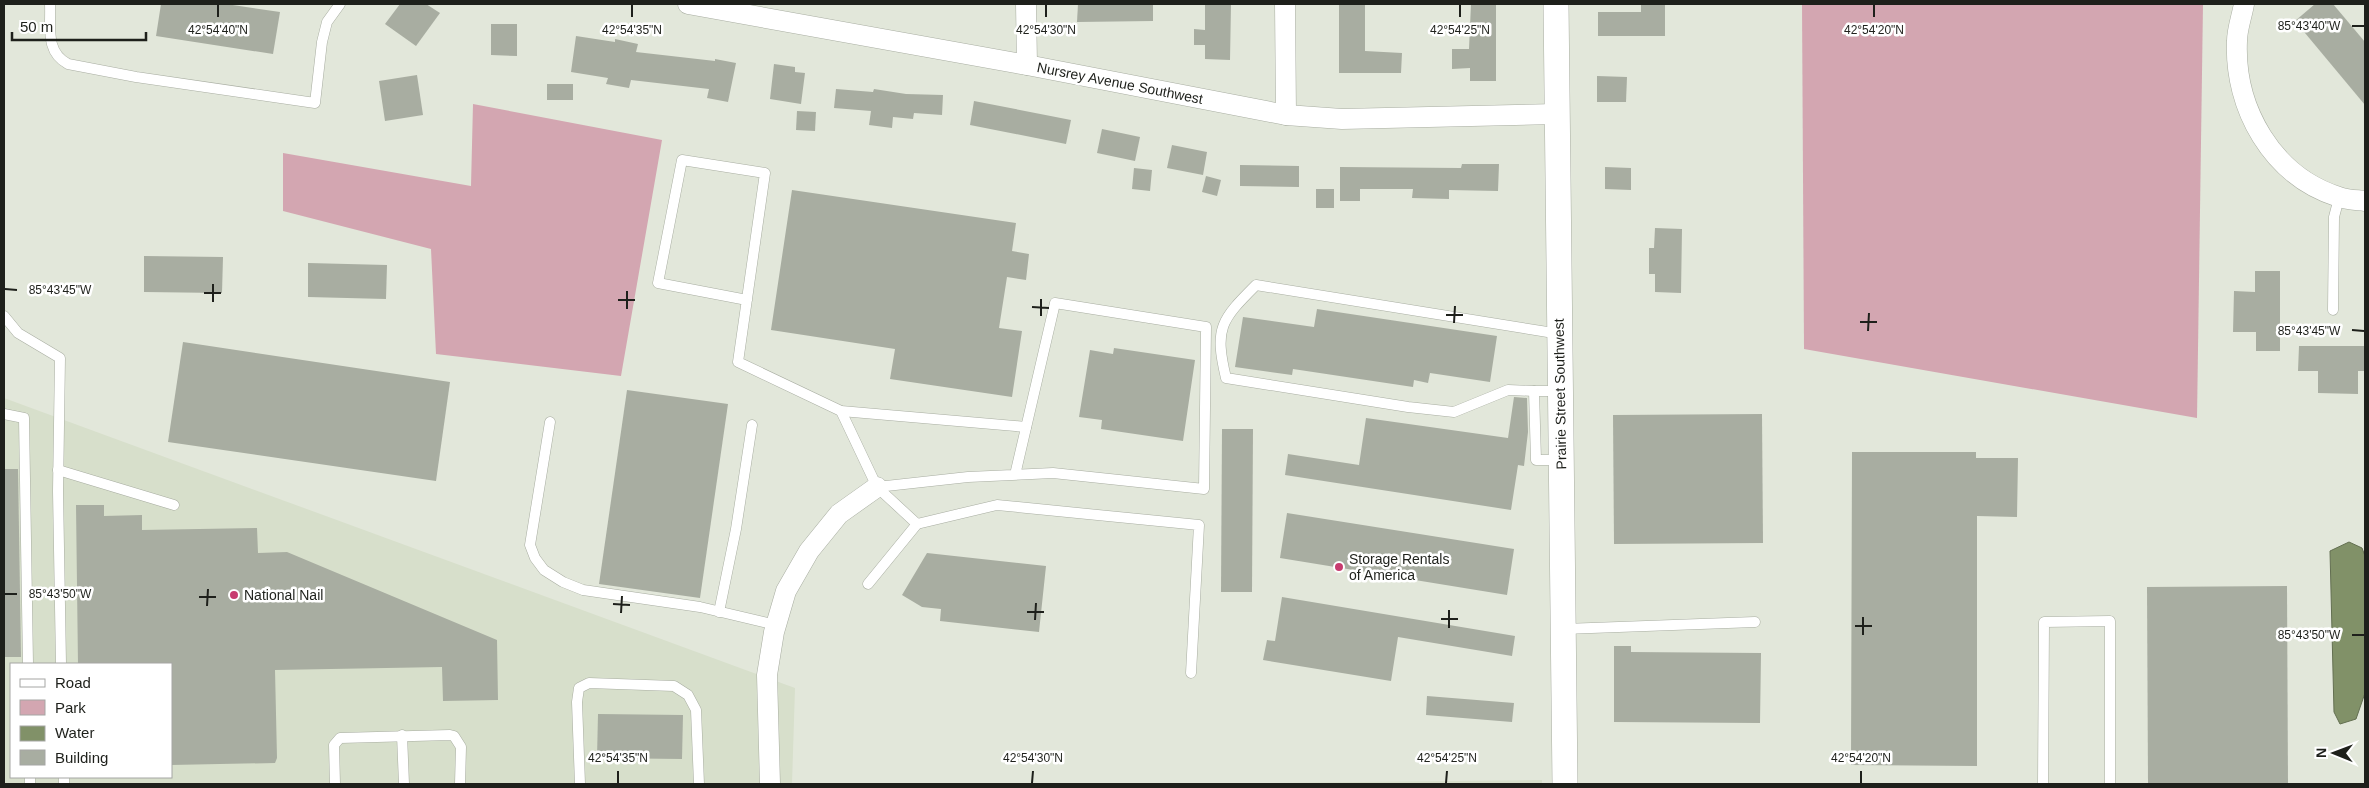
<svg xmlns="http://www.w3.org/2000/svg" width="2369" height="788" font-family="Arial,sans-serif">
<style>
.built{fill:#d7dfcb;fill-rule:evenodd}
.green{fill:#d3a6b1}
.water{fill:#819168;stroke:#636f51}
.building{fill:#a8ada1}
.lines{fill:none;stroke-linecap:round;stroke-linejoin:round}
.service-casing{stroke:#a8ada1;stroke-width:11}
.minor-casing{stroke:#a8ada1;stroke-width:21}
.tertiary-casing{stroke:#a8ada1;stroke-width:26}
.service{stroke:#fff;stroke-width:10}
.minor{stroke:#fff;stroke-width:20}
.tertiary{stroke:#fff;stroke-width:25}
.ticks{fill:none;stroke:#1e201b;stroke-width:2}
.poi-dot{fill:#c73b6f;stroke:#fff;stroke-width:2}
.labels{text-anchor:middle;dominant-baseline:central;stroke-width:5;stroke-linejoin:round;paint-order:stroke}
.street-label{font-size:14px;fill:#1e201b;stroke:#fff}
.poi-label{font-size:14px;fill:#1e201b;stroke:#fff;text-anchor:start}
.ticks-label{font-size:12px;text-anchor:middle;fill:#1e201b;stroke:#fff;stroke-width:5;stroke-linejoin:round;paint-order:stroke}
</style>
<rect width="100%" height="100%" fill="#e2e7da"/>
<!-- built -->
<g class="built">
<path d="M4,398l791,290 -3,96h-788zM11,664h160v113h-160z"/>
<polygon points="1542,780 1542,784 1171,784"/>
</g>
<!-- green -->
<g class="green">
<polygon points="1802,4 2203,4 2197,418 1804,349"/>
<polygon points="473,104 662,140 621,376 436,354 431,249 283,211 283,153 471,186"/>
</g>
<!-- water -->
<polygon class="water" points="2349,542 2362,548 2365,556 2365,693 2356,719 2340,724 2334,712 2330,551"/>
<!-- building -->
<g class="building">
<polygon points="161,4 226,4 280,12 273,54 156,36"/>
<polygon points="400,4 426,4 440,13 416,46 385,24"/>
<polygon points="1078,4 1153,4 1153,21 1077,22"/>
<polygon points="1205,4 1231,4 1230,60 1205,59 1205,45 1194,45 1194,29 1205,30"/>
<polygon points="1339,4 1365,4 1365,51 1402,53 1401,73 1339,73"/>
<polygon points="1471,4 1496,4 1496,81 1470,81 1470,68 1452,69 1452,49 1469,49"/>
<polygon points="1641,4 1665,4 1665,36 1598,36 1598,12 1641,12"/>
<polygon points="2315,4 2333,4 2365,42 2365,105 2295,21"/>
<polygon points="491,24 517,24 517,56 491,55"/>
<polygon points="576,36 615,42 615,39 638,44 636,52 715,61 715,59 736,63 728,102 707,98 709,89 631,80 629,88 606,84 608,78 571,72"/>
<polygon points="774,64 795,67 795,72 805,73 801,104 770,99"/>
<polygon points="417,75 423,115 385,121 379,81"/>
<polygon points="1597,76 1627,77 1626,102 1597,102"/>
<rect x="547" y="84" width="26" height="16"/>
<polygon points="836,89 873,92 874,89 906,94 943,95 942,115 914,113 913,119 893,117 892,128 869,125 871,111 834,108"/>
<polygon points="974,101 1071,120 1066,144 970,125"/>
<polygon points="797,111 816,112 815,131 796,130"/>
<polygon points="1102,129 1140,137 1135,161 1097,153"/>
<polygon points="1172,145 1207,152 1203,175 1167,168"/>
<polygon points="1462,164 1499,164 1498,191 1449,190 1449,199 1412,198 1413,189 1360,189 1360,201 1340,201 1340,167 1461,168"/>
<polygon points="1240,165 1299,166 1299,187 1240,186"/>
<polygon points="1605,167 1631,168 1631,190 1605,189"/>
<polygon points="1134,168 1152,170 1150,191 1132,189"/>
<polygon points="1206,176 1221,180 1217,196 1202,192"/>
<rect x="1316" y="189" width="18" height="19"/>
<polygon points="792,190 1016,223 1012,251 1029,254 1026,280 1007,277 999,328 1022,331 1012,397 890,379 895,349 771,330"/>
<polygon points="1655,228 1682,229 1681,293 1655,292 1655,274 1649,274 1649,248 1654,248"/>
<polygon points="144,256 223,257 222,293 144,292"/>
<polygon points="308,263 387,265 386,299 308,297"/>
<polygon points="2255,271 2280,271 2280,351 2256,351 2256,332 2233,332 2234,291 2255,292"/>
<polygon points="1317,309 1497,336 1490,382 1430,373 1428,383 1414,380 1413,387 1293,369 1292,375 1235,367 1243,317 1314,327"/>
<polygon points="183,342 450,382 436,481 168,442"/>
<polygon points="2299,346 2365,346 2365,371 2358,371 2358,394 2318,393 2318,371 2298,371"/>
<polygon points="1114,348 1195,360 1183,441 1101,429 1102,420 1079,417 1090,350 1113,354"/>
<polygon points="627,390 728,404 700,598 599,584"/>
<polygon points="1514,397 1527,398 1528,432 1524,466 1518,465 1511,510 1285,475 1288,454 1359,465 1366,418 1508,438"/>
<polygon points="1762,414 1763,543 1614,544 1613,415"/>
<polygon points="1222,429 1253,429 1252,592 1221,592"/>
<polygon points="1852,452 1976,452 1976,458 2018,458 2017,517 1977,516 1977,766 1851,765"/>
<polygon points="4,469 18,469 21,657 4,657"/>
<polygon points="76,505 104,505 104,516 142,515 142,530 257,528 258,553 287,552 497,640 498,700 443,701 442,667 275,670 277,758 275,763 171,765 171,664 78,664"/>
<polygon points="1287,513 1514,549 1507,595 1280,558"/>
<polygon points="927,553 1046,566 1039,632 940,621 941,609 922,607 902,595"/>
<polygon points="2287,586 2288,784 2148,784 2147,587"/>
<polygon points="1282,597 1515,636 1512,656 1398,637 1391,681 1263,660 1267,640 1275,641"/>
<polygon points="1614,646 1631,646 1631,652 1761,653 1760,723 1614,722"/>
<polygon points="1427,696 1514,703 1512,722 1426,715"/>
<polygon points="598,714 683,715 682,759 597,758"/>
</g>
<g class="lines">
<!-- service casing -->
<g class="service-casing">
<g id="service">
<path d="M50,4c1,23 -5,48 18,60l68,13 179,26 7,-61 5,-20 13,-18"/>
<polyline points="747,300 658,283 682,160 765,173 738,362 841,411 1026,427"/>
<polyline points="2333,310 2334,217 2339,198"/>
<polyline points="4,316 18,333 60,358 58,491 61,664"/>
<path d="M1534,391l-26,-1 -54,22 -46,-5 -182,-29c-12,-50 -5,-58 30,-93l304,49"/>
<polyline points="1560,391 1534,391 1536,460 1561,460"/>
<polyline points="841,411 877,487 917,524"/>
<polyline points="4,414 24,418 28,664"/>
<polyline points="550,422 530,545 535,558 544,570 563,582 583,590 700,607 776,625"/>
<polyline points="58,470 174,505"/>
<polyline points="877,487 968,477 1053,473 1204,489 1206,327 1055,303 1015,475"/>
<polyline points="868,584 917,524 997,505 1199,525 1191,673"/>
<polyline points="719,612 736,529 752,425"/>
<polyline points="1564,629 1755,622"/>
<polyline points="402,735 404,784"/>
<polyline points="30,777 30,784"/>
<polyline points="64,777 64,784"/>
<polyline points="335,784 334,745 340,738 450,735 454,736 461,747 460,784"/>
<polyline points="580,784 577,702 579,688 589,683 674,686 688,695 696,710 699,784"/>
<polyline points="2043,784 2044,622 2110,621 2110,784"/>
</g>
</g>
<!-- minor casing -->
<g class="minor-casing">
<g id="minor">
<polyline points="688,4 1027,65 1286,115 1342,119 1556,114"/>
<polyline points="1026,4 1027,65"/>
<polyline points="1285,4 1286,115"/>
<path d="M2244,4c-2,12 -7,25 -7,37 -3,67 35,135 102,156 8,3 18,3 26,4"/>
<polyline points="770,784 767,675 774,632 786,591 809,551 839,514 877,487"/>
</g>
</g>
<!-- tertiary casing -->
<g class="tertiary-casing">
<polyline id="tertiary" points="1556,4 1565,784"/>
</g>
<!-- service -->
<use href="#service" class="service"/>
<!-- minor -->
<use href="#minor" class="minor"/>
<!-- tertiary -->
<use href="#tertiary" class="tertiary"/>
</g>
<!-- ticks -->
<path class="ticks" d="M218,17v-12M632,17v-12M1046,17v-12M1460,17v-12M1874,17v-12M2352,26h12M5,289l12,1M204,293h17M618,300h17M213,302v-18M1032,307l17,1M627,309v-18M1446,315h17M1041,316v-17M1860,322h17M1454,323l1,-17M2352,330l12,1M1868,331l1,-18M5,594h12M199,597h17M613,604l17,1M207,606l1,-17M1027,612h17M621,613l1,-17M1441,619h17M1035,620l1,-17M1855,626h17M1449,628v-18M1863,635v-18M2352,635h12M618,783v-12M1032,783l1,-12M1446,783l1,-12M1861,783v-12"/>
<!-- markers -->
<g class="poi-dot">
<circle cx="1339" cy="567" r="5"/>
<circle cx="234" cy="595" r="5"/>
</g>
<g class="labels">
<!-- street labels -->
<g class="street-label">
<text transform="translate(1120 83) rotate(11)">Nursrey Avenue Southwest</text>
<text transform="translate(1560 394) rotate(-91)">Prairie Street Southwest</text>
</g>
<!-- poi labels -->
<g class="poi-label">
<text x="1349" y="559">Storage Rentals<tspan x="1349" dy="16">of America</tspan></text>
<text x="244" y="595">National Nail</text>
</g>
</g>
<g class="ticks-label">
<text x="2309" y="30">85°43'40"W</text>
<text x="218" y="34">42°54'40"N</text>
<text x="632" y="34">42°54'35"N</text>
<text x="1046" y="34">42°54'30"N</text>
<text x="1460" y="34">42°54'25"N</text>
<text x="1874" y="34">42°54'20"N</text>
<text x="60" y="294">85°43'45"W</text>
<text x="2309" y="335">85°43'45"W</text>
<text x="60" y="598">85°43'50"W</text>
<text x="2309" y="639">85°43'50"W</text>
<text x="618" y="762">42°54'35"N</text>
<text x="1033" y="762">42°54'30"N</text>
<text x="1447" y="762">42°54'25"N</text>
<text x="1861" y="762">42°54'20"N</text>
</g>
<!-- border -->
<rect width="2369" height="788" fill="none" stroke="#1e201b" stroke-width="10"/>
<!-- legend -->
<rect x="10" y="663" width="162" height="115" fill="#ffffff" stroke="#a5a6a4"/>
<rect x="20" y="679" width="25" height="8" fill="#ffffff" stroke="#a5a6a4"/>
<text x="55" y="688" font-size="15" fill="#1e201b">Road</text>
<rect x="20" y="700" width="25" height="15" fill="#d3a6b1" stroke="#a5a6a4"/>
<text x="55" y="713" font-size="15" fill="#1e201b">Park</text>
<rect x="20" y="726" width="25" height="15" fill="#819168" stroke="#a5a6a4"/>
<text x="55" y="738" font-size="15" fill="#1e201b">Water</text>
<rect x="20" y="750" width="25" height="15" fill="#a8ada1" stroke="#a5a6a4"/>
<text x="55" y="763" font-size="15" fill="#1e201b">Building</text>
<!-- north arrow -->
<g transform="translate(2334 753) rotate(271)" stroke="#ffffff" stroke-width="4" paint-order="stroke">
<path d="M0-4L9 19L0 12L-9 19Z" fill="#1e201b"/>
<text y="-8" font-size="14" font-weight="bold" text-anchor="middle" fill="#1e201b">N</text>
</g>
<!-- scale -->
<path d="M12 32v8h134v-8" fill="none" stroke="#1e201b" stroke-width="2.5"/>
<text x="20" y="32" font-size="15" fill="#1e201b" stroke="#ffffff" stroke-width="4" paint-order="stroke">50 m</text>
</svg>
